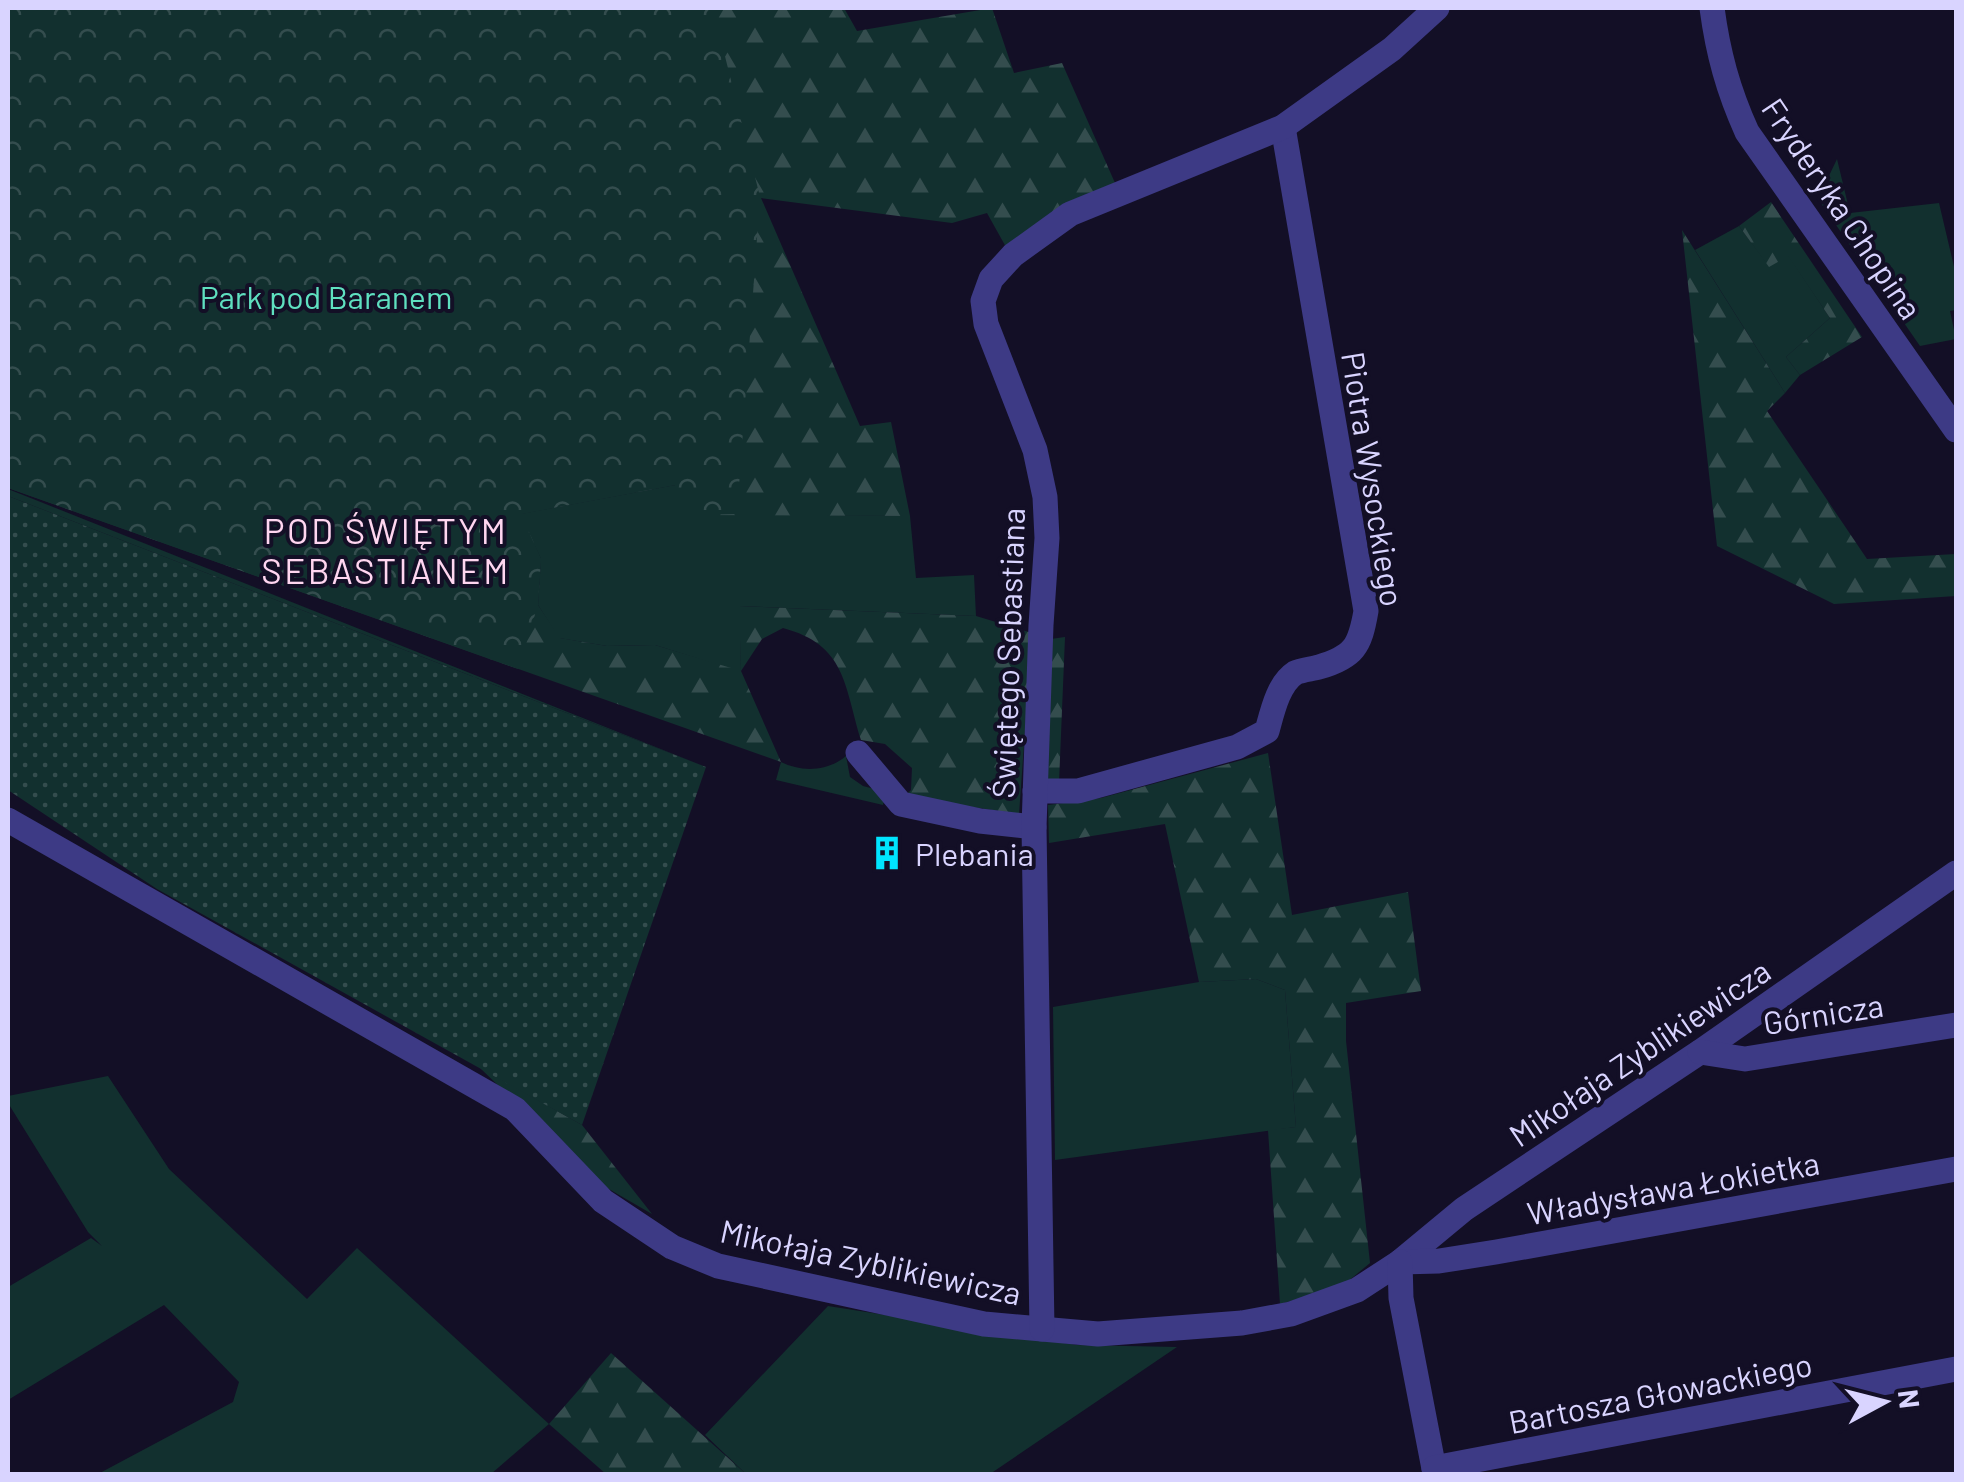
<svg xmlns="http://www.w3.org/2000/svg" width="1964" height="1482" font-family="Barlow,sans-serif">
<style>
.grass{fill:#12302f}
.forest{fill:url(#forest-firs)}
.park{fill:url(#park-crowns)}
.garden{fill:url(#garden-dots)}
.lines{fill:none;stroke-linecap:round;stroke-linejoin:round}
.minor{stroke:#3d3a85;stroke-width:25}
.labels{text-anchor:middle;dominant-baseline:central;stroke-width:8;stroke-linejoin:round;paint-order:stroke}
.street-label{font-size:32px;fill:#d9d4ff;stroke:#130f26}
.park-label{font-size:32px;fill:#5fe0c0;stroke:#130f26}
.poi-label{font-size:32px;fill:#d9d4ff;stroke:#130f26;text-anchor:start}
.neighbourhood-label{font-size:35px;letter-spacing:2.5px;fill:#ffd6f0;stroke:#130f26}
</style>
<defs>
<pattern id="forest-firs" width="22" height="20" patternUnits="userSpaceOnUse" patternTransform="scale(2.5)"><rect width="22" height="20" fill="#12302f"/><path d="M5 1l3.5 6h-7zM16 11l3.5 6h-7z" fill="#344d4e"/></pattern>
<pattern id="park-crowns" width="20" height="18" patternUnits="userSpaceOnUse" patternTransform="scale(2.5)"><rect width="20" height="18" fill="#12302f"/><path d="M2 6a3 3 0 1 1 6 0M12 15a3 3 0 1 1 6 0" fill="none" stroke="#344d4e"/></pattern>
<pattern id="garden-dots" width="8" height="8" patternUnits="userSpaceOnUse" patternTransform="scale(2.5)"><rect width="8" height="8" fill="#12302f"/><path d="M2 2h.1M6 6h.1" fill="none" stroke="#344d4e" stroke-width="1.8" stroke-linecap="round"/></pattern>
</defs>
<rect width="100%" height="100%" fill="#130f26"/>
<!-- grass -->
<g class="grass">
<polygon points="1837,159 1850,213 1939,203 1956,275 1956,310 1950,311 1956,339 1920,346 1818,199"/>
<polygon points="1739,226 1769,266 1788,255 1830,318 1786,357 1800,375 1785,393 1695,250"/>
<polygon points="675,485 737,514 910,516 916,578 974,575 976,616 740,606 741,672 655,645 607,646 559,638 538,605 541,559 520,514"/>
<polygon points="8,489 706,767 8,496"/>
<path d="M846,756l4,21 13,9 23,6 -3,13 -107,-25 5,-18c20,10 46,10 65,-6z"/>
<polygon points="1256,979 1285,990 1296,1127 1055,1160 1053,1007 1199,982"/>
<polygon points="108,1076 169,1169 307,1299 357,1248 549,1424 491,1474 98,1474 233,1402 239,1382 164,1305 8,1400 8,1287 91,1238 102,1246 88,1232 8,1103 8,1096"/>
<polygon points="828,1306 1077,1345 1177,1347 990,1474 746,1474 705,1435"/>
</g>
<!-- forest -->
<g class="forest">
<path d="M8,8h836l13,23 135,-23 22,65 48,-10 53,120 -109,64 -19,-34 -35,10 -191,-25 99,228 31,-4 19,94 -220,-1 -15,-30 -154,29 20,45 -3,46 22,33 47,8 48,-1 86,26 -2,-65 237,10 56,17 -13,181 -115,-17 7,-7 1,-22 -27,-24 -24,-4c-17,-56 -15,-95 -78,-112l-21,11 -21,32 40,91 -773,-274z"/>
<polygon points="1771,202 1862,337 1800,375 1786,357 1830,318 1788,256 1769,267 1739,226"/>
<polygon points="1682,230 1785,393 1767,411 1867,559 1956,554 1956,596 1834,604 1717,546"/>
<polygon points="1065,637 1059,783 1046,784 1051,639"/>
<polygon points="1268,753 1292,915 1408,892 1421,991 1346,1003 1346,1041 1370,1263 1341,1287 1280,1304 1268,1130 1296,1127 1285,990 1256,979 1199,982 1165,824 1049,843 1048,805 1101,798"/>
<polygon points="479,1067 582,1125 652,1214 602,1185"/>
<polygon points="611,1353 746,1474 606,1474 549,1424"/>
</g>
<!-- park -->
<polygon class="park" points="8,8 713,8 760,197 737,514 690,515 675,485 521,514 541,559 538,605 518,669 8,488"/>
<!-- garden -->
<polygon class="garden" points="8,496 706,767 582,1125 157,889 8,790"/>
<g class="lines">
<!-- minor -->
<g class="minor">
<path d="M1712,8c6,45 16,82 35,124l209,298"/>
<polyline points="858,753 901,804 980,821 1034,827"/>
<path d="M1035,791h43l159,-44 30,-16c5,-18 11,-47 28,-58 6,-3 17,-4 24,-6 35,-10 41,-21 47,-56l-83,-484"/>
<polyline points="8,820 515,1109 603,1201 672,1247 718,1266 984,1324 1098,1334 1242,1323 1291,1314 1357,1290 1400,1262 1464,1209 1700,1052 1956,873"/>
<polyline points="1700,1052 1745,1059 1956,1025"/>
<polyline points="1400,1262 1439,1261 1496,1252 1956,1169"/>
<polyline points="1400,1262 1401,1298 1435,1474"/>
<polyline points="1042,1329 1034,827 1041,625 1047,538 1045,497 1035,450 986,324 983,301 991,279 1013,255 1070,214 1283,127 1392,49 1437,8"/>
<polyline points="1434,1468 1956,1369"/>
</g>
</g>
<!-- icons -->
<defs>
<g id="building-bare" transform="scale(2.7)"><path d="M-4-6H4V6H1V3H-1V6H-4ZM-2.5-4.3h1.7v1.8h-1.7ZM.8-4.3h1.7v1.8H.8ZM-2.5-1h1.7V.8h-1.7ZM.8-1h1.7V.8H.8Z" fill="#00e5ff" stroke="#130f26" stroke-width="2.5" paint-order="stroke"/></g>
</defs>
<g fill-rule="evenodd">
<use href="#building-bare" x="887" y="853"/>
</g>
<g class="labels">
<!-- street labels -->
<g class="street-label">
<text transform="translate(1843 208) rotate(56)">Fryderyka Chopina</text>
<text transform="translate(1374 479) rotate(81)">Piotra Wysockiego</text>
<text transform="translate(1007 653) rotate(-88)">Świętego Sebastiana</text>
<text transform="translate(1823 1013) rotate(-9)">Górnicza</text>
<text transform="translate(1639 1052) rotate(-34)">Mikołaja Zyblikiewicza</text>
<text transform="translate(1673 1187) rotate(-10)">Władysława Łokietka</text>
<text transform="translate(871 1261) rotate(12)">Mikołaja Zyblikiewicza</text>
<text transform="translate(1660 1392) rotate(-11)">Bartosza Głowackiego</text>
</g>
<!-- park labels -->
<g class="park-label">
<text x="326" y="296">Park pod Baranem</text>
</g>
<!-- poi labels -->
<g class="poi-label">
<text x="915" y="853">Plebania</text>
</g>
<!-- neighbourhood labels -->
<g class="neighbourhood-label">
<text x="386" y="530">POD ŚWIĘTYM<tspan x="386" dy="40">SEBASTIANEM</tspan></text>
</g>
</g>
<!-- border -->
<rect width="1964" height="1482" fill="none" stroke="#d9d4ff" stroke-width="20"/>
<!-- north arrow -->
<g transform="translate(1884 1402) rotate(83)" stroke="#130f26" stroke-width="8" paint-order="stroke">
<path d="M0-8L18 38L0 25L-18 38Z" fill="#d9d4ff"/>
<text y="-15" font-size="28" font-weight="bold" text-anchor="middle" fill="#d9d4ff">N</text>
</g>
</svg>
